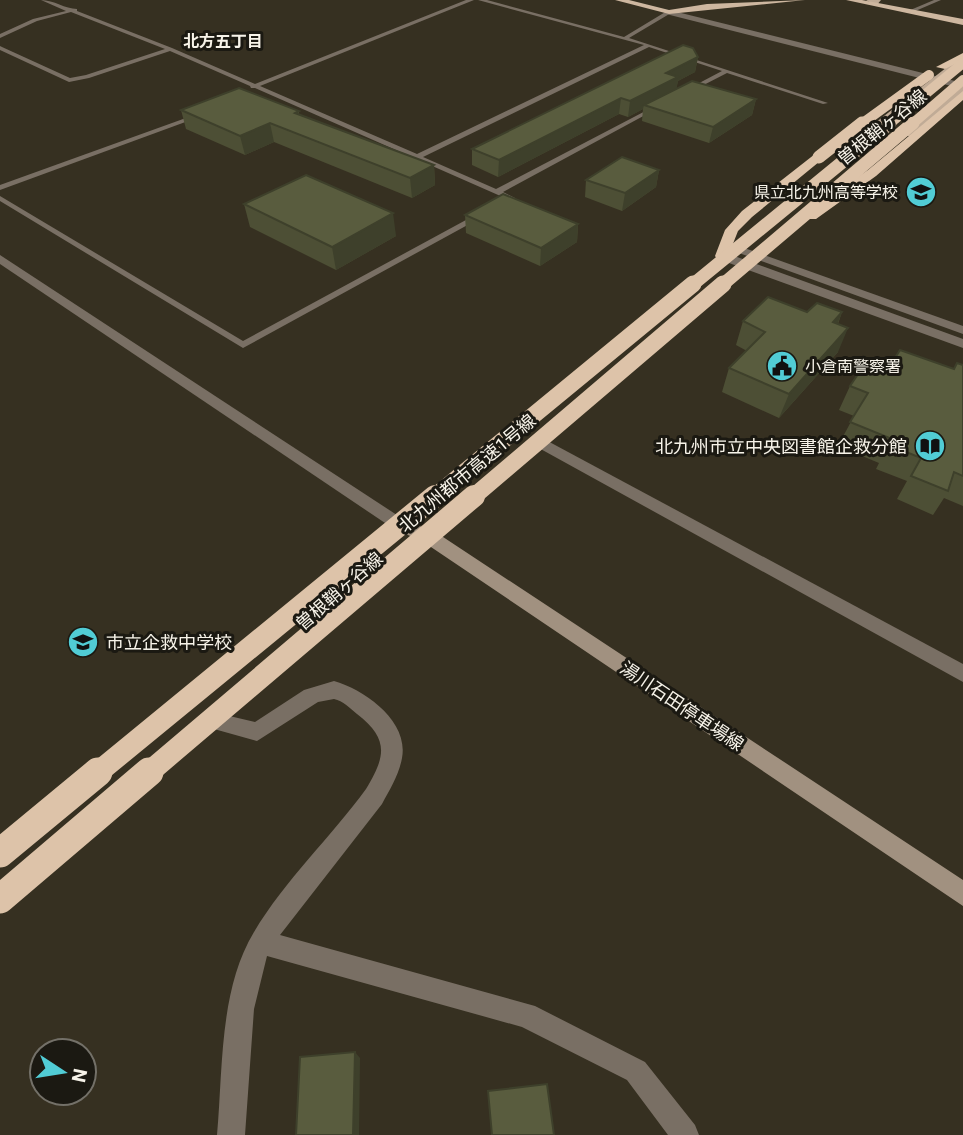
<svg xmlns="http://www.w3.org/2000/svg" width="963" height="1135" font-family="Roboto,'Noto Sans JP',sans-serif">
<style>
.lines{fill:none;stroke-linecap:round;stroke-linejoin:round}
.service{fill:#796f64;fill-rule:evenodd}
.minor{fill:#796f64;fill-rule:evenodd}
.tertiary{fill:#796f64;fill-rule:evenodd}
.secondary{fill:#a19180;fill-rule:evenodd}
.primary{fill:#c0ab96;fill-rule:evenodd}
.trunk{fill:#ceb7a0;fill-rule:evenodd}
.motorway{fill:#ddc3a9;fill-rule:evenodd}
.motorway-bridge-far4{stroke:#ddc3a9;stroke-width:10}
.motorway-bridge-far3{stroke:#ddc3a9;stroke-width:13}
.motorway-bridge-far2{stroke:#ddc3a9;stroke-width:17}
.motorway-bridge-far1{stroke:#ddc3a9;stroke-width:22}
.motorway-bridge{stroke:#ddc3a9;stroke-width:29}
.wall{fill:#4d4f35}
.shaded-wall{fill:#3e402b}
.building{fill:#595c3e;stroke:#3e402b;stroke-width:2}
.labels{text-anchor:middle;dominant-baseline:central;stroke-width:6;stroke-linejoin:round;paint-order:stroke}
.far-neighbourhood-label{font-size:16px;font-weight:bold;fill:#f7f3e9;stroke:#1b1912}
.far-poi-label{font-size:16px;fill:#f7f3e9;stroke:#1b1912;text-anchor:end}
.street-label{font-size:18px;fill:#f7f3e9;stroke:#1b1912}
.poi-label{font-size:18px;fill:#f7f3e9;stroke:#1b1912;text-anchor:end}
</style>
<rect width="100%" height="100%" fill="#363021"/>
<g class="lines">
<!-- service -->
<g class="service">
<path d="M41,0c13,0 24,9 36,9v2l95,37 83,36 211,-84h8l-214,86 157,68 227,-109 -166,-45h9l137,37 43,-26h4v2l-42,25 199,65 -5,1 -96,-31 -37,19h-4v-2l36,-19 -73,-24 -226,110 73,32 159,-83 5,1 -157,85 12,6 -10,6 -4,-2 4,-4 -250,-110h-4l-1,-2 -80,-35 -81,27 -20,4 -69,-32v-4l2,1 68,31 16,-3 79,-26 -94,-37 -34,9 -37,17v-4l33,-15 33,-8z"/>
<polygon points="934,0 941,0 913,12 908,11"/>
<polygon points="197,114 200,116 199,117 0,190 0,185"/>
<polygon points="0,196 243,341 477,214 484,216 243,348 0,201"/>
</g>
<!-- minor -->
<g class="minor">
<polygon points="542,438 963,664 963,682 537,447 534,443"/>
<path d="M334,681c31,9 75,40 68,77 -3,17 -12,31 -20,46l-102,131 255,71 110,56 50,63 4,10h-31l-41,-55 -105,-53 -255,-71 -13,53 -9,126h-28c6,-66 2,-145 37,-203 31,-52 77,-95 112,-143 20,-33 23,-50 -9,-75 -7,-6 -14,-13 -23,-15l-16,3 -61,39 -43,-12 -3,-6 3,-6 7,-3 34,8 49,-32z"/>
</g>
<!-- tertiary -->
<g class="tertiary">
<polygon points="669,10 963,83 963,89 666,14"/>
<polygon points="728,245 736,245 963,326 963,334 728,249"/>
<polygon points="718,253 726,253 963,339 963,348 718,259"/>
<polygon points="0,255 403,519 405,523 403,527 391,527 0,264"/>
</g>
<!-- secondary -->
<polygon class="secondary" points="397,517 437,533 963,880 963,906 425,543 391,527 389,523 391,519"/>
<!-- primary -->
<g class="primary">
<polygon points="866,0 881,0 876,6"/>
<polygon points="960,57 963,57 963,63 872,134 866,134 866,130"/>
<polygon points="963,86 963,93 910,136 904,136 904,132"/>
</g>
<!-- trunk -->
<g class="trunk">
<polygon points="615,0 629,0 669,10 707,4 805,0 669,14"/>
<polygon points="846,0 862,0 963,19 963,25"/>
</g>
<!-- motorway -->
<g class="motorway">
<polygon points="963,53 963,60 945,69 936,67"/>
<polygon points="963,91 963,100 876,176 816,219 806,219 806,213 868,170"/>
<polygon points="815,154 825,157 752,217 738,231 727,259 717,259 715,256 725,230 742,211"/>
</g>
<!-- motorway-bridge-far4 -->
<g class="motorway-bridge-far4">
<polyline points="860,125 929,75"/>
<polyline points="888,125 963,63"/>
<polyline points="911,125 963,80"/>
</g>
<!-- motorway-bridge-far3 -->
<g class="motorway-bridge-far3">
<polyline points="819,157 862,123"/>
<polyline points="691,286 890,123"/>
<polyline points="721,286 913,123"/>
</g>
<!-- motorway-bridge-far2 -->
<g class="motorway-bridge-far2">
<polyline points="433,498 693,284"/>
<polyline points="472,498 723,284"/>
</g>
<!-- motorway-bridge-far1 -->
<g class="motorway-bridge-far1">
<polyline points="96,774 435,496"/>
<polyline points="147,774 474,496"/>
</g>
<!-- motorway-bridge -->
<g class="motorway-bridge">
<polyline points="0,853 98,772"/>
<polyline points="0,899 149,772"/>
</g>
</g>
<!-- wall -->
<g class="wall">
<polygon points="698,57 695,72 678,81 676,89 756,99 752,115 709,143 642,121 643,109 628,117 619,114 498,177 472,165 472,149"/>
<polygon points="181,110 299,111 299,114 434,165 435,185 412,198 274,142 245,155 186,129"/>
<polygon points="659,170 656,187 622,211 585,197 586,180"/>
<polygon points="244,204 396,236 336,270 250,227"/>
<polygon points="465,215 578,224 577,242 540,266 466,233"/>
<polygon points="807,312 842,312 838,324 838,352 779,418 722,392 729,368 747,351 736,345 743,321"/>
<polygon points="963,365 963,506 944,498 933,515 897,499 907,481 876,469 879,463 838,446 854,416 839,410 850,386 890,366 954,369"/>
</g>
<!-- shaded-wall -->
<g class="shaded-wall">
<polygon points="698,57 695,72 678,81 676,92 644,105 643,109 628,117 630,101 666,73"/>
<polygon points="621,98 619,114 498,177 499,160"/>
<polygon points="756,99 752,115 709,143 713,127"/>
<polygon points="270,123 274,142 245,155 240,136"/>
<polygon points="434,165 435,185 412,198 410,178"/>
<polygon points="659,170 656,187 622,211 625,193"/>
<polygon points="393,213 396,236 336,270 332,247"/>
<polygon points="578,224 577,242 540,266 541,248"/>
<polygon points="842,312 833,336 833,322"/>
<polygon points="848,328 838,352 779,418 789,394"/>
<polygon points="355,1052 360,1058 359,1135 353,1135"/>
</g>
<!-- building -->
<g class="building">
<polygon points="683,45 693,48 698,57 666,73 678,77 630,101 621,98 499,160 472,149"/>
<polygon points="692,81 756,99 713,127 644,105"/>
<polygon points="239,88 299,111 295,113 434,165 410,178 270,123 240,136 181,110"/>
<polygon points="622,157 659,170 625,193 586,180"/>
<polygon points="306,175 393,213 332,247 244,204"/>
<polygon points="503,194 578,224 541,248 465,215"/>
<polygon points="768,297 807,312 817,303 842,312 833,322 848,328 789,394 729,368 765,332 743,321"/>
<polygon points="900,350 954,369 957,363 963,365 963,476 954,472 948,491 911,476 921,458 889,445 892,439 850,422 868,393 850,386 869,358 890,366"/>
<polygon points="355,1052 353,1135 296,1135 300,1057"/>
<polygon points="547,1084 554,1135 492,1135 488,1091"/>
</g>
<!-- icons -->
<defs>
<g id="school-disc" transform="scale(1.575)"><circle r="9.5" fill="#51ccd5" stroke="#1b1912"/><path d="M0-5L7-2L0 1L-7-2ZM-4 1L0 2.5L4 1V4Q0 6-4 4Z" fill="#111"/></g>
<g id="civic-disc" transform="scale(1.575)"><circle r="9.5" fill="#51ccd5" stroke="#1b1912"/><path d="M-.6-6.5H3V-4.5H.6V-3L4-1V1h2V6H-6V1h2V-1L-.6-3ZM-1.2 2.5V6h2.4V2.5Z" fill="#111"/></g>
<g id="library-disc" transform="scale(1.575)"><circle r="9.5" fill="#51ccd5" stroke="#1b1912"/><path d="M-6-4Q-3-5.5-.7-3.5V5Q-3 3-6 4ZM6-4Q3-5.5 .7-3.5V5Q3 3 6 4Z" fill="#111"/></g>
</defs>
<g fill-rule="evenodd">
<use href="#school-disc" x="921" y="192"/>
<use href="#civic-disc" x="782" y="366"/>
<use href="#library-disc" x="930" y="446"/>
<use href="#school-disc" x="83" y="642"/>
</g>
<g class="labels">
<!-- far-neighbourhood labels -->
<g class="far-neighbourhood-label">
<text x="223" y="41">北方五丁目</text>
</g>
<!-- far-poi labels -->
<g class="far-poi-label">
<text x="898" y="192">県立北九州高等学校</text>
<text x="805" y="366" text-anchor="start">小倉南警察署</text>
</g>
<!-- street labels -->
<g class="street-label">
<text transform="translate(882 127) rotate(-39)">曽根鞘ヶ谷線</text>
<text transform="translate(467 473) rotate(-40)">北九州都市高速1号線</text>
<text transform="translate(339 591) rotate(-41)">曽根鞘ヶ谷線</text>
<text transform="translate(682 706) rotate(34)">湯川石田停車場線</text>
</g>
<!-- poi labels -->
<g class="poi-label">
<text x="907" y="446">北九州市立中央図書館企救分館</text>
<text x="106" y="642" text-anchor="start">市立企救中学校</text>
</g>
</g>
<!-- north arrow -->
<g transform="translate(63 1072) rotate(102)"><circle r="33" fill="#1b1912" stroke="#737068" stroke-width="2"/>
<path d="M0-5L12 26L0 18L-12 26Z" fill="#51ccd5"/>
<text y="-10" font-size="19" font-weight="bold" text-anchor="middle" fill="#f7f3e9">N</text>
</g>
</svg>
